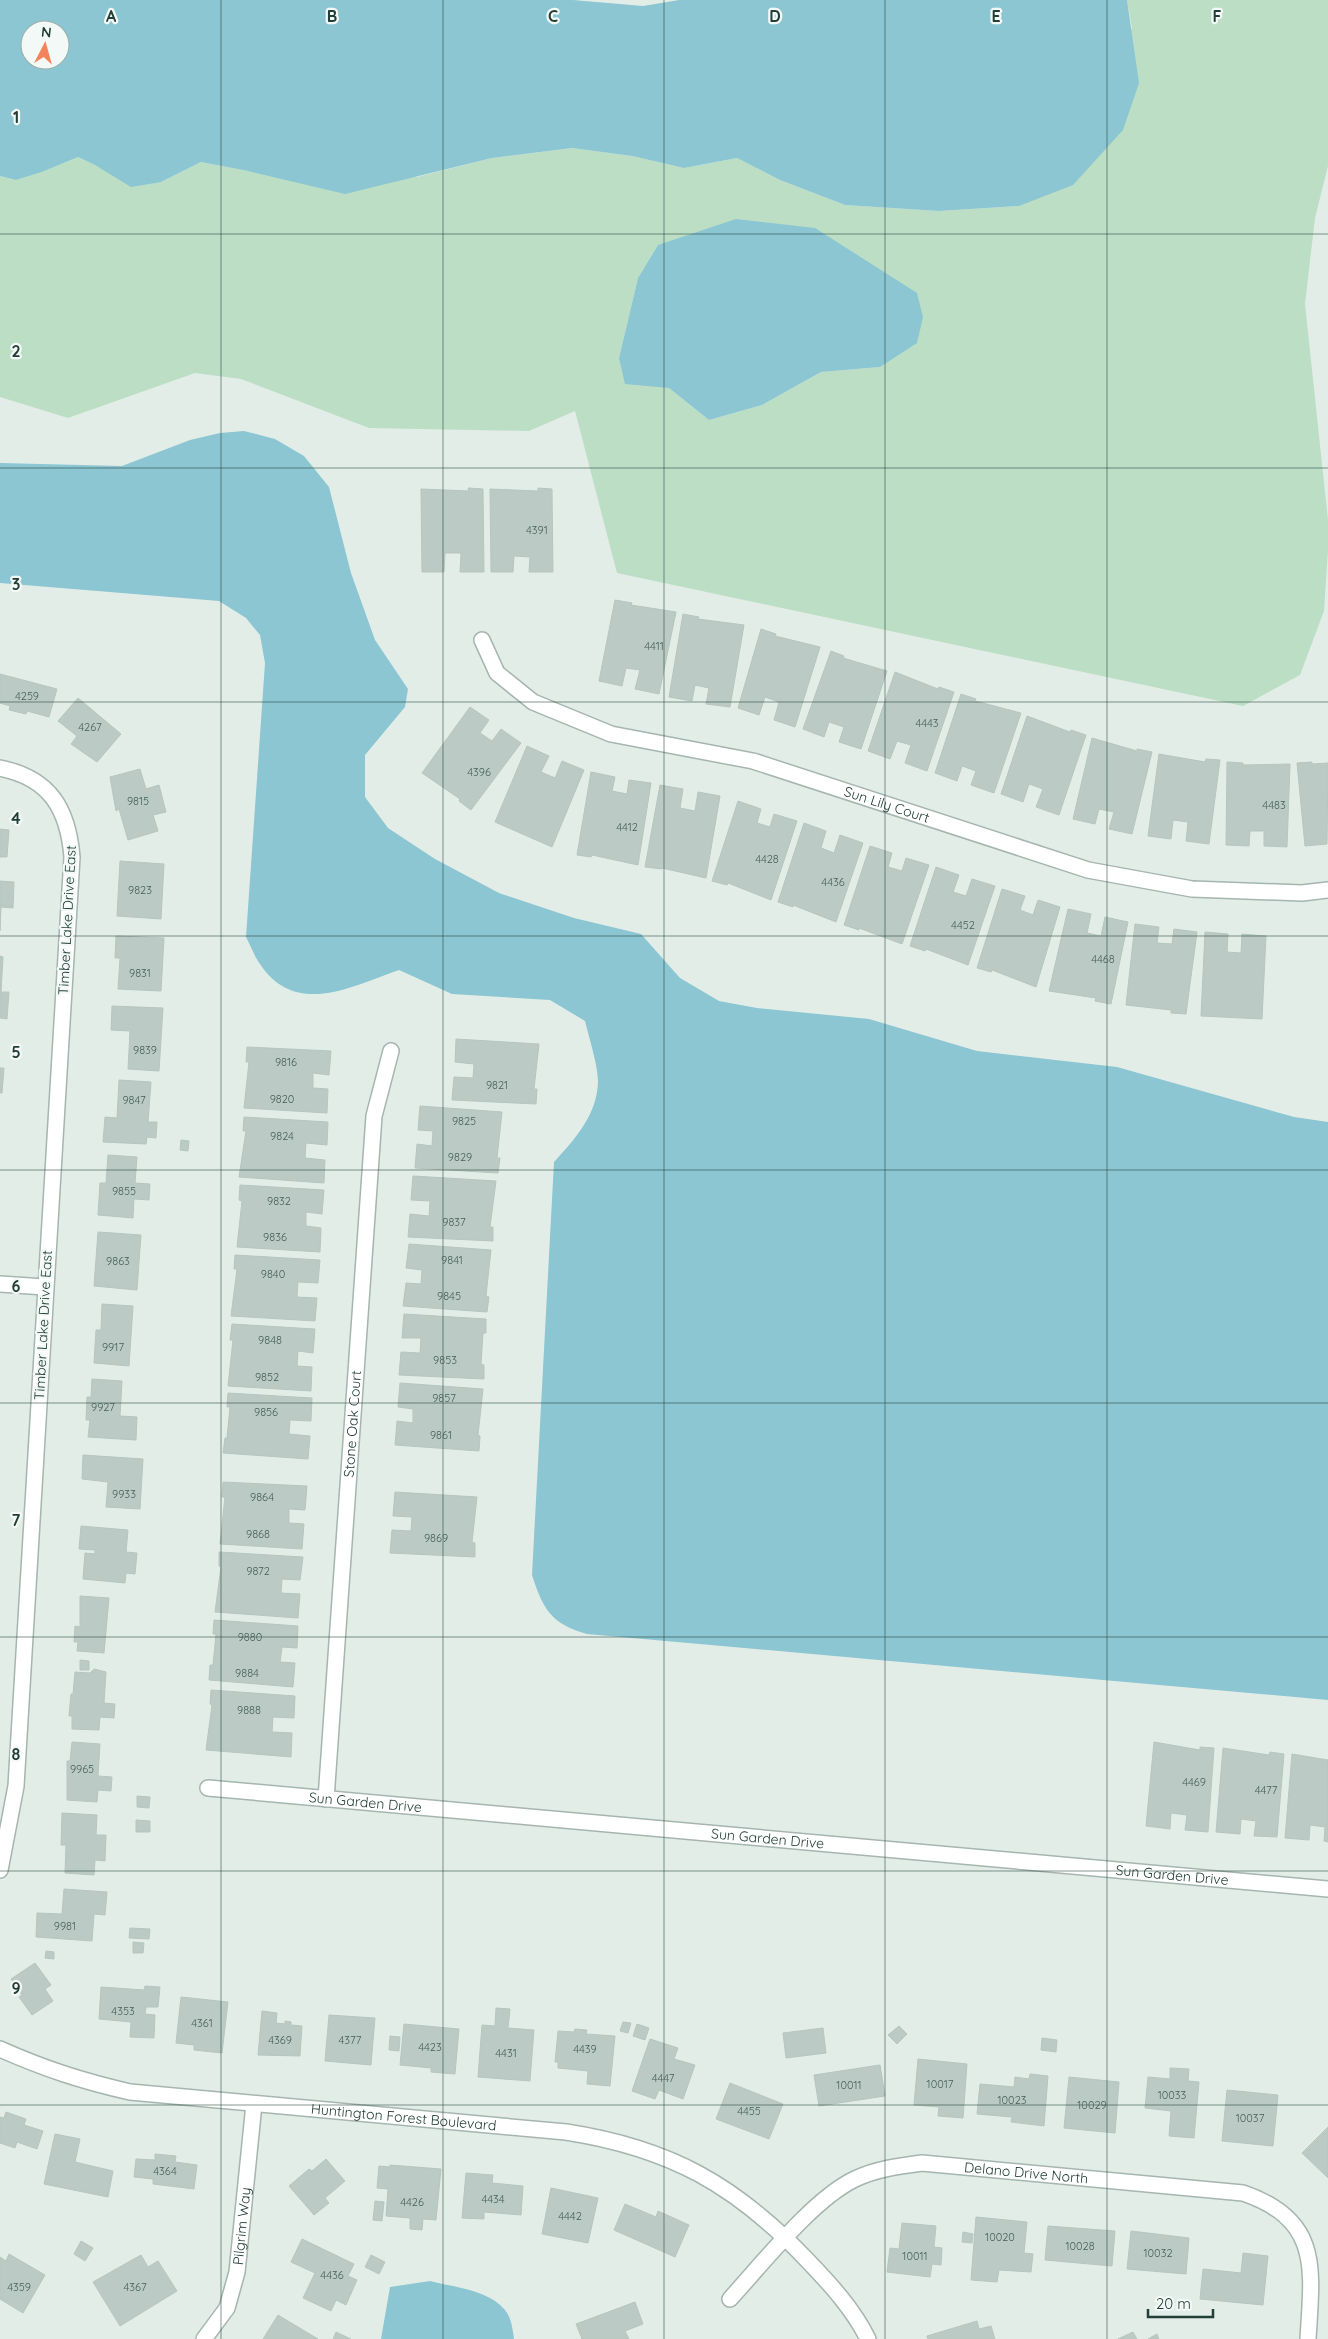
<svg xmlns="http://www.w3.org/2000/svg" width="1328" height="2339" font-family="Quicksand,sans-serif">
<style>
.green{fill:#bcdec5;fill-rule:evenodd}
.water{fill:#8bc6d2;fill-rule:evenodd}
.building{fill:#bbcac4;stroke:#b5c6bf}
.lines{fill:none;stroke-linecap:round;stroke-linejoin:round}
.minor-casing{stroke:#a5b5af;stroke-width:18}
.minor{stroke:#fff;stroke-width:15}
.grid{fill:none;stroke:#223e37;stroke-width:1;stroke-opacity:0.55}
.labels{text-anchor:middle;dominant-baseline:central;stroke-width:4.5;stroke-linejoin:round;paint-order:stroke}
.number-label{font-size:11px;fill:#48615a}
.street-label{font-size:14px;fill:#223e37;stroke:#f3f9f6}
.grid-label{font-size:16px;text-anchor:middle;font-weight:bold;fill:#223e37;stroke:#f3f9f6;stroke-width:4.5;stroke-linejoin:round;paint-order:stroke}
</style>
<rect width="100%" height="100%" fill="#e3ede8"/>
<!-- green -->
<path class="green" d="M1127,0h201v166l-13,52 -10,86 23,216v31l-4,60 -24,64 -57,31 -626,-133 -42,-162 -46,20 -160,-3 -128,-49 -46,-6 -127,45 -68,-21v-221l16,4 26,-8 36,-15 17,8 66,17 40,-20 47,9 169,6 75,-19 80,-10 60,8 52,12 53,-10 43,22 65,25 94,6 80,-5 113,-178zM658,245l222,122 -59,5 -59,33 -53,15 -40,-32 -50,-30 19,-80z"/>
<!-- water -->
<g class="water">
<path d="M0,0h573l70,6 36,-6h448l12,83 -16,47 -50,55 -54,21 -80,5 -94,-6 -65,-25 -43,-22 -53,10 -52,-12 -60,-8 -80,10 -147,36 -97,-23 -47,-9 -40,20 -30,5 -36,-22 -17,-8 -36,15 -26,8 -16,-4zM30,30h30v30h-30z"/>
<polygon points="736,219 815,228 917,293 923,317 917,343 880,367 821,372 762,405 709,420 669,388 625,384 619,358 638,278 658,245"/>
<path d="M244,431l31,8 29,17 25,31 22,86 24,67 33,49 -3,18 -40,48v42l23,31 47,31 64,34 75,25 67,16 39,44 39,23 38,7 112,11 108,32 140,16 177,50 34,5v578l-741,-66c-36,-10 -44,-25 -55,-59l22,-413c21,-23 43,-47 44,-80 0,-17 -9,-44 -13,-61l-35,-21 -98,-6 -53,-24c-47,16 -103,48 -139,-6 -6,-8 -9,-18 -14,-27l19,-274 -5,-28 -14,-17 -27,-17 -219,-18v-120l122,3 68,-26 30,-7z"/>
<path d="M430,2281c23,6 59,9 75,29 6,7 8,20 9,29h-133l9,-52z"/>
</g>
<!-- building -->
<g class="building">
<polygon points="468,488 483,489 484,572 460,572 461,553 445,553 444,572 422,572 421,489 469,491"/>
<polygon points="538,488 552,489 553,572 529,572 530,557 514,556 513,572 491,572 490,489 538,491"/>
<polygon points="615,600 632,603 631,605 676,612 659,694 635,689 640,670 626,668 622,686 599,681"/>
<polygon points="683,614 699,617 698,619 744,625 730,707 706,704 709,688 695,685 692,701 669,697"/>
<polygon points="761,629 776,634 775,636 820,647 795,727 774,720 779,702 765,697 759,715 738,708"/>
<polygon points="831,651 844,656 843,658 887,671 861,749 839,742 844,727 829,722 824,737 803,729"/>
<polygon points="895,672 938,689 939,687 954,692 927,771 905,763 911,745 897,741 890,759 868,751"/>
<polygon points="0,674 57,689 49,717 27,711 26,714 9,710 10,706 0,703"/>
<polygon points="961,694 976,699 975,701 1021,713 994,793 971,785 976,771 962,766 957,781 935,773"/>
<polygon points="78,698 121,734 97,762 71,744 77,736 58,721"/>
<polygon points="470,707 489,720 480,733 492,741 501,729 521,743 471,810 459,801 460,799 422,773"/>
<polygon points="1027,716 1070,732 1071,730 1086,735 1059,815 1036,807 1043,789 1029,784 1023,802 1001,794"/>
<polygon points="1092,738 1137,751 1137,749 1152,752 1132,834 1109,829 1114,812 1099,809 1095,824 1073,819"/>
<polygon points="527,746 549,756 541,772 555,778 562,761 584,770 552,847 495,822"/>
<polygon points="1159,754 1205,762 1206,759 1220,760 1209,844 1186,841 1188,822 1173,820 1171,839 1148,836"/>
<polygon points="1227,762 1243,763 1243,765 1290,764 1287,847 1264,846 1264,831 1250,831 1249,846 1226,845"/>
<polygon points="1312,762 1312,764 1328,763 1327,844 1305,846 1297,763"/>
<polygon points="140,769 146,789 159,785 166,812 153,815 158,831 128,840 119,809 116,811 110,777"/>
<polygon points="591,772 615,777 612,791 627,794 629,780 651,783 638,865 592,855 591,857 577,855"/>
<polygon points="660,785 683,789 680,808 695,811 698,792 720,796 706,878 662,868 662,869 645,867"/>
<polygon points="738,801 761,809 757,823 770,827 774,814 797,821 771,900 728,883 727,885 712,881"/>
<polygon points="804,823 826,831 821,848 834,853 840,835 863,843 836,922 793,905 793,907 778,902"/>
<polygon points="0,829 9,830 7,857 0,857"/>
<polygon points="870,846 892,853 888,867 902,871 906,858 929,865 902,944 859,928 859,930 844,925"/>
<polygon points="120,861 164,864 161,919 117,916"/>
<polygon points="936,867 959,875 953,892 966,896 972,879 995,886 968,965 926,949 925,951 910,946"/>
<polygon points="0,881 14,882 13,908 1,907 0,931"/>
<polygon points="1002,889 1025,896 1020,910 1033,915 1038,900 1060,907 1036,987 992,970 991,972 977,968"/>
<polygon points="1068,909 1091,914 1087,933 1101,936 1105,917 1128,922 1111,1004 1095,1001 1096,998 1049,991"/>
<polygon points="1135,924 1159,927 1157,943 1172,944 1174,929 1197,932 1186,1014 1171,1013 1171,1010 1126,1005"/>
<polygon points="1205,932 1228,934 1227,952 1241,953 1242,934 1266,936 1262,1019 1201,1016"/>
<polygon points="116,936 164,938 161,991 118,989 120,958 115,958"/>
<polygon points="0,956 3,957 1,992 9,992 7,1019 0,1018"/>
<polygon points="112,1006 163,1008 159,1071 128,1069 130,1031 111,1030"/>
<polygon points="456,1039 539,1044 534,1089 537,1089 536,1104 452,1100 454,1077 473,1078 474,1064 455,1062"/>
<polygon points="247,1047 331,1051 329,1075 313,1073 313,1088 328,1089 327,1113 244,1108 249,1062 246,1062"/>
<polygon points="0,1068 4,1068 2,1093 0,1093"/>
<polygon points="119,1080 151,1082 148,1122 157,1122 156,1138 147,1137 146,1144 103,1142 105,1117 117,1118"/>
<polygon points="420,1106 502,1112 497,1158 500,1158 498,1173 415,1168 417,1144 432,1146 433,1131 418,1130"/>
<polygon points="244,1117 328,1122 327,1145 306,1143 305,1158 325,1160 324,1183 239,1177 246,1131 243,1131"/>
<polygon points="181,1140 189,1141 188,1151 180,1150"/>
<polygon points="108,1155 137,1157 135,1183 150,1184 149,1200 134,1199 133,1218 98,1215 100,1183 106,1183"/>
<polygon points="413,1176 496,1181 490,1227 493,1227 493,1241 408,1237 410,1214 429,1216 430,1201 411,1200"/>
<polygon points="240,1185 324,1190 322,1214 306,1212 306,1226 321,1228 320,1252 237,1247 242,1201 239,1200"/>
<polygon points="98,1232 141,1235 137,1290 94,1286"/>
<polygon points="409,1244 491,1250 486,1296 489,1297 487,1312 403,1306 406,1283 421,1284 422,1270 406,1268"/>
<polygon points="235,1255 320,1260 318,1283 298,1282 297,1297 317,1298 315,1321 231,1316 237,1269 234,1269"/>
<polygon points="102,1304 133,1306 129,1366 94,1363 96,1330 101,1330"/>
<polygon points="404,1314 486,1319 486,1333 483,1333 481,1364 484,1365 484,1379 399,1375 401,1352 420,1353 421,1338 402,1338"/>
<polygon points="232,1324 315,1329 313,1353 298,1351 297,1366 312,1367 311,1391 228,1386 233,1340 230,1340"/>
<polygon points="92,1379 122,1381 120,1416 137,1417 136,1440 88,1437 90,1420 86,1420 87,1397 91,1397"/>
<polygon points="400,1383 483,1389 478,1435 480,1436 479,1451 395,1445 397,1421 413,1423 413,1409 398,1407"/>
<polygon points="228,1393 312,1398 311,1421 290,1420 289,1434 310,1436 308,1459 223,1453 225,1438 227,1438 230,1407 227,1407"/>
<polygon points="83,1455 143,1459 140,1509 106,1507 108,1482 82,1479"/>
<polygon points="223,1482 307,1486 305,1510 289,1509 289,1523 304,1524 302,1549 220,1544 225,1497 222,1497"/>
<polygon points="395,1492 477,1497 472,1542 475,1543 475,1557 390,1553 392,1530 411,1531 412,1517 393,1516"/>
<polygon points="81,1526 128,1530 126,1552 137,1553 135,1574 126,1573 125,1583 83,1579 85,1553 95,1554 95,1550 79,1549"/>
<polygon points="219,1552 303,1557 300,1580 282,1579 281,1593 300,1594 298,1618 215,1612 221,1567 219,1566"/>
<polygon points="80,1596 109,1598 104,1653 77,1651 78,1642 74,1642 75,1626 80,1627"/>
<polygon points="214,1620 298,1626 297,1648 282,1647 280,1662 295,1663 293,1687 209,1680 210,1665 213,1665 216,1634 213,1634"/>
<polygon points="80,1660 89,1661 89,1670 80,1670"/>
<polygon points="94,1669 106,1672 104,1703 115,1704 114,1718 100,1717 99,1730 72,1729 72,1716 69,1716 71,1694 73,1694 75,1672 90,1673"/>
<polygon points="211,1690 295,1696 294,1718 273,1717 272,1732 292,1733 291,1757 206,1750 212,1705 210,1704"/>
<polygon points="72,1742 100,1744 98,1776 112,1777 111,1791 98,1790 97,1802 67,1800 67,1761 70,1761"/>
<polygon points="1154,1742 1200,1750 1200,1747 1214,1748 1208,1832 1185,1830 1187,1815 1171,1813 1170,1829 1146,1826"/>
<polygon points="1223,1748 1269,1755 1270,1752 1284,1754 1277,1837 1254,1836 1256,1821 1241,1819 1240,1834 1216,1832"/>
<polygon points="1292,1754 1328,1760 1328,1842 1324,1841 1325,1827 1310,1825 1309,1840 1285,1838"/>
<polygon points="137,1796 150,1797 149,1808 137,1807"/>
<polygon points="62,1813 97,1815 96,1835 106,1835 105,1861 95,1860 94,1875 65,1873 66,1845 61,1845"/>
<polygon points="136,1820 150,1821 150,1832 136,1832"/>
<polygon points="64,1889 107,1892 105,1915 94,1914 92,1941 36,1937 37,1913 62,1914"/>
<polygon points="130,1928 150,1929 149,1939 129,1938"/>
<polygon points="133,1942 144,1943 143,1953 133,1953"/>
<polygon points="46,1951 54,1952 54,1959 45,1958"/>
<polygon points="35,1963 51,1985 45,1989 53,2001 32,2015 19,1997 22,1995 11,1979"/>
<polygon points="145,1986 160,1987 158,2007 146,2007 145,2014 155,2015 154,2038 130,2037 131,2022 99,2019 101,1987 144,1990"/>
<polygon points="181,1997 228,2002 222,2053 194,2050 194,2045 176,2043"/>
<polygon points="496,2008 510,2009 508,2028 534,2030 530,2081 478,2077 482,2025 495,2026"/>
<polygon points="262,2011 277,2013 276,2023 285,2024 285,2021 291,2022 291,2025 302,2026 300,2056 258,2055"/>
<polygon points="329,2015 375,2018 371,2065 325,2061"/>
<polygon points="623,2022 631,2023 628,2033 620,2031"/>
<polygon points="404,2024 459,2029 455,2074 431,2072 431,2068 400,2065"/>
<polygon points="637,2024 649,2028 645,2040 633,2036"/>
<polygon points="899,2026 907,2034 897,2044 888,2035"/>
<polygon points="823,2028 826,2053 786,2058 783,2033"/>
<polygon points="575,2029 587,2030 586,2034 615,2036 610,2086 587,2084 588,2071 558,2068 558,2062 555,2062 558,2031 574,2032"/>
<polygon points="390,2036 400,2037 399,2051 389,2050"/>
<polygon points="1042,2038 1057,2040 1056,2052 1041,2050"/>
<polygon points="650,2039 678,2048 674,2059 695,2065 683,2099 659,2090 655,2099 632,2091"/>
<polygon points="918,2059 967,2064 963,2118 938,2116 939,2107 914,2105"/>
<polygon points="880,2065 885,2096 819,2106 814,2075"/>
<polygon points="1170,2068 1189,2069 1188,2081 1199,2082 1194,2138 1169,2136 1171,2111 1145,2108 1148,2077 1170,2079"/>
<polygon points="1030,2074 1048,2076 1044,2126 1011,2122 1012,2117 977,2114 980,2084 1014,2087 1015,2077 1029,2079"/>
<polygon points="1069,2077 1119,2082 1115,2133 1064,2128"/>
<polygon points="730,2083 783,2104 769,2139 716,2119"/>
<polygon points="1227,2090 1278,2095 1273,2146 1222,2141"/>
<polygon points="6,2112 26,2119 24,2125 43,2131 37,2149 17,2142 15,2148 0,2143 0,2117 4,2118"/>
<polygon points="1328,2127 1328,2178 1302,2153"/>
<polygon points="55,2134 80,2139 75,2162 113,2171 108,2197 44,2184"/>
<polygon points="155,2154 176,2156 175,2162 197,2165 194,2189 153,2184 153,2179 134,2177 136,2159 155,2160"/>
<polygon points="326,2159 345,2181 325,2198 329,2203 314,2215 289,2186 309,2169 312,2171"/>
<polygon points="390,2165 441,2169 436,2220 423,2219 422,2230 410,2229 410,2218 386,2216 388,2189 377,2188 379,2166 390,2167"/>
<polygon points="466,2173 493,2175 492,2183 523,2186 521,2215 484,2212 484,2219 462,2218"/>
<polygon points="551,2188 598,2198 588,2243 542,2234"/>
<polygon points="375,2201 384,2202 382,2221 373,2220"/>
<polygon points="625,2204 656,2217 658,2211 689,2225 675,2257 614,2230"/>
<polygon points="976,2217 1027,2222 1024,2253 1033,2254 1031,2272 999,2270 997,2282 971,2280"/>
<polygon points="902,2223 936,2226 934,2247 942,2248 941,2265 932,2264 930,2277 887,2272 890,2248 899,2249"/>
<polygon points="1048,2226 1115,2231 1112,2266 1045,2260"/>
<polygon points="1131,2231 1189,2238 1186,2274 1127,2269"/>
<polygon points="963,2232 973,2234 972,2243 962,2242"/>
<polygon points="302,2239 354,2264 348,2276 357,2280 346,2305 336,2300 331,2311 303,2298 315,2273 291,2262"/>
<polygon points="81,2241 93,2248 85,2261 74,2254"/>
<polygon points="1243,2253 1268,2256 1263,2305 1200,2299 1203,2269 1241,2273"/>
<polygon points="9,2254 45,2275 23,2313 0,2299 0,2257 6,2261"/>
<polygon points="141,2255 148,2267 158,2261 177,2291 120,2326 93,2282"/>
<polygon points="371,2255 385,2262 379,2274 365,2267"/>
<polygon points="635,2302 643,2324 625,2331 629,2339 582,2339 576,2324"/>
<polygon points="278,2315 318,2339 263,2339"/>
<polygon points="977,2321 979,2329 991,2326 995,2339 928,2339 927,2336"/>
<polygon points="336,2332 351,2339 333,2339"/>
<polygon points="1133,2332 1137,2339 1118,2339"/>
<polygon points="1157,2334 1159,2339 1148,2339"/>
</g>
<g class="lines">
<!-- minor casing -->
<g class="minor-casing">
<g id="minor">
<path id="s1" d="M482,640l15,33 36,29 78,32 142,27 335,109 104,19 110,4 26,-3"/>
<path d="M0,768c50,10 68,41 72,89l-56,929 -16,84"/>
<polyline points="0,1284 45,1287"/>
<path id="s2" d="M208,1788l1120,101"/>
<path id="s3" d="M326,1799l48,-683 17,-65"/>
<path id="s4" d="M0,2049c45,20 82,32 130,43l436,40c104,16 170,53 242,129 23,24 45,48 60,78"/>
<path id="s5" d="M730,2299c32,-35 83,-100 125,-120 21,-10 44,-13 67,-16l321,30c79,27 69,77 65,146"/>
<path id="s6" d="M204,2339l23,-31 10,-36 17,-168"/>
</g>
</g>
<!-- minor -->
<use href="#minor" class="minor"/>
</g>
<!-- grid -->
<path class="grid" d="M221,0v2339M443,0v2339M664,0v2339M885,0v2339M1107,0v2339M0,234h1328M0,468h1328M0,702h1328M0,936h1328M0,1170h1328M0,1403h1328M0,1637h1328M0,1871h1328M0,2105h1328"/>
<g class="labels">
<!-- number labels -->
<g class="number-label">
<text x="537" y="530">4391</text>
<text x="654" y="646">4411</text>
<text x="27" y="696">4259</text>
<text x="927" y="723">4443</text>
<text x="90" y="727">4267</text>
<text x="479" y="772">4396</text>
<text x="138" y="801">9815</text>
<text x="1274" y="805">4483</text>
<text x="627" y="827">4412</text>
<text x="767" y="859">4428</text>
<text x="833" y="882">4436</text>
<text x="140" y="890">9823</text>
<text x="963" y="925">4452</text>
<text x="1103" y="959">4468</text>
<text x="140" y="973">9831</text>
<text x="145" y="1050">9839</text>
<text x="286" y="1062">9816</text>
<text x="497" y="1085">9821</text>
<text x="282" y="1099">9820</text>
<text x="134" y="1100">9847</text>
<text x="464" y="1121">9825</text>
<text x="282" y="1136">9824</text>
<text x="460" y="1157">9829</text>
<text x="124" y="1191">9855</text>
<text x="279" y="1201">9832</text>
<text x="454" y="1222">9837</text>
<text x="275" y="1237">9836</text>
<text x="452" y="1260">9841</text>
<text x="118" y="1261">9863</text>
<text x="273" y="1274">9840</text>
<text x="449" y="1296">9845</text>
<text x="270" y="1340">9848</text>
<text x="113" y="1347">9917</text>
<text x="445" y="1360">9853</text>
<text x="267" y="1377">9852</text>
<text x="444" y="1398">9857</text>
<text x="103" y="1407">9927</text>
<text x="266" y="1412">9856</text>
<text x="441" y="1435">9861</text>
<text x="124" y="1494">9933</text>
<text x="262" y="1497">9864</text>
<text x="258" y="1534">9868</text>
<text x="436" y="1538">9869</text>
<text x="258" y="1571">9872</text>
<text x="250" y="1637">9880</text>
<text x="247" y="1673">9884</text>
<text x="249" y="1710">9888</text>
<text x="82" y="1769">9965</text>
<text x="1194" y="1782">4469</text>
<text x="1266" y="1790">4477</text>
<text x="65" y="1926">9981</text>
<text x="123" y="2011">4353</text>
<text x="202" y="2023">4361</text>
<text x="280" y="2040">4369</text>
<text x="350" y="2040">4377</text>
<text x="430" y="2047">4423</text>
<text x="585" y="2049">4439</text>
<text x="506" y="2053">4431</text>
<text x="663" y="2078">4447</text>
<text x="940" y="2084">10017</text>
<text x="849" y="2085">10011</text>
<text x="1172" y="2095">10033</text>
<text x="1012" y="2100">10023</text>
<text x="1092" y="2105">10029</text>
<text x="749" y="2111">4455</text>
<text x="1250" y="2118">10037</text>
<text x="165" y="2171">4364</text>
<text x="493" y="2199">4434</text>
<text x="412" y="2202">4426</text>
<text x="570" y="2216">4442</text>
<text x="1000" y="2237">10020</text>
<text x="1080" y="2246">10028</text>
<text x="1158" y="2253">10032</text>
<text x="915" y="2256">10011</text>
<text x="332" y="2275">4436</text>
<text x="19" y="2287">4359</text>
<text x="135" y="2287">4367</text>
</g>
<!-- street labels -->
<g class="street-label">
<text stroke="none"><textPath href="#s1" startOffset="452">Sun Lily Court</textPath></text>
<text transform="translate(67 920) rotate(-87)">Timber Lake Drive East</text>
<text transform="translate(43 1325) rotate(-87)">Timber Lake Drive East</text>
<text stroke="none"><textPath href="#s3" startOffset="376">Stone Oak Court</textPath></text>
<text stroke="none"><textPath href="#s2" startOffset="158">Sun Garden Drive</textPath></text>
<text stroke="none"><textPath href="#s2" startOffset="562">Sun Garden Drive</textPath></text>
<text stroke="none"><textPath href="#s2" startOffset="968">Sun Garden Drive</textPath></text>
<text stroke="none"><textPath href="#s4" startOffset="412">Huntington Forest Boulevard</textPath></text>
<text stroke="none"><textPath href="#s5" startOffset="348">Delano Drive North</textPath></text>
<text stroke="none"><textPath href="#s6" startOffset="122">Pilgrim Way</textPath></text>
</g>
</g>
<g class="grid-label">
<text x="111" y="22">A</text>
<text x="332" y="22">B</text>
<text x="553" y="22">C</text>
<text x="775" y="22">D</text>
<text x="996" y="22">E</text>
<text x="1217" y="22">F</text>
<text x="16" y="123">1</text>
<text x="16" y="357">2</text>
<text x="16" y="590">3</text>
<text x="16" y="824">4</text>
<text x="16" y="1058">5</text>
<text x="16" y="1292">6</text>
<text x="16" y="1526">7</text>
<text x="16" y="1760">8</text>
<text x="16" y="1994">9</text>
</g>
<!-- north arrow -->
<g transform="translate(45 45) rotate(6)"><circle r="24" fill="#f3f9f6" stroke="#9faeaa"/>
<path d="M0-4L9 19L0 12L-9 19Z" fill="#f2835b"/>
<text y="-8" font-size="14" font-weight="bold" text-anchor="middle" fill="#223e37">N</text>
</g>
<!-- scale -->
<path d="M1148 2309v8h65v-8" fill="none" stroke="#223e37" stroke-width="2.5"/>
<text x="1156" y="2309" font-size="15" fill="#223e37" stroke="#f3f9f6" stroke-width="4" paint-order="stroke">20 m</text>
</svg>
